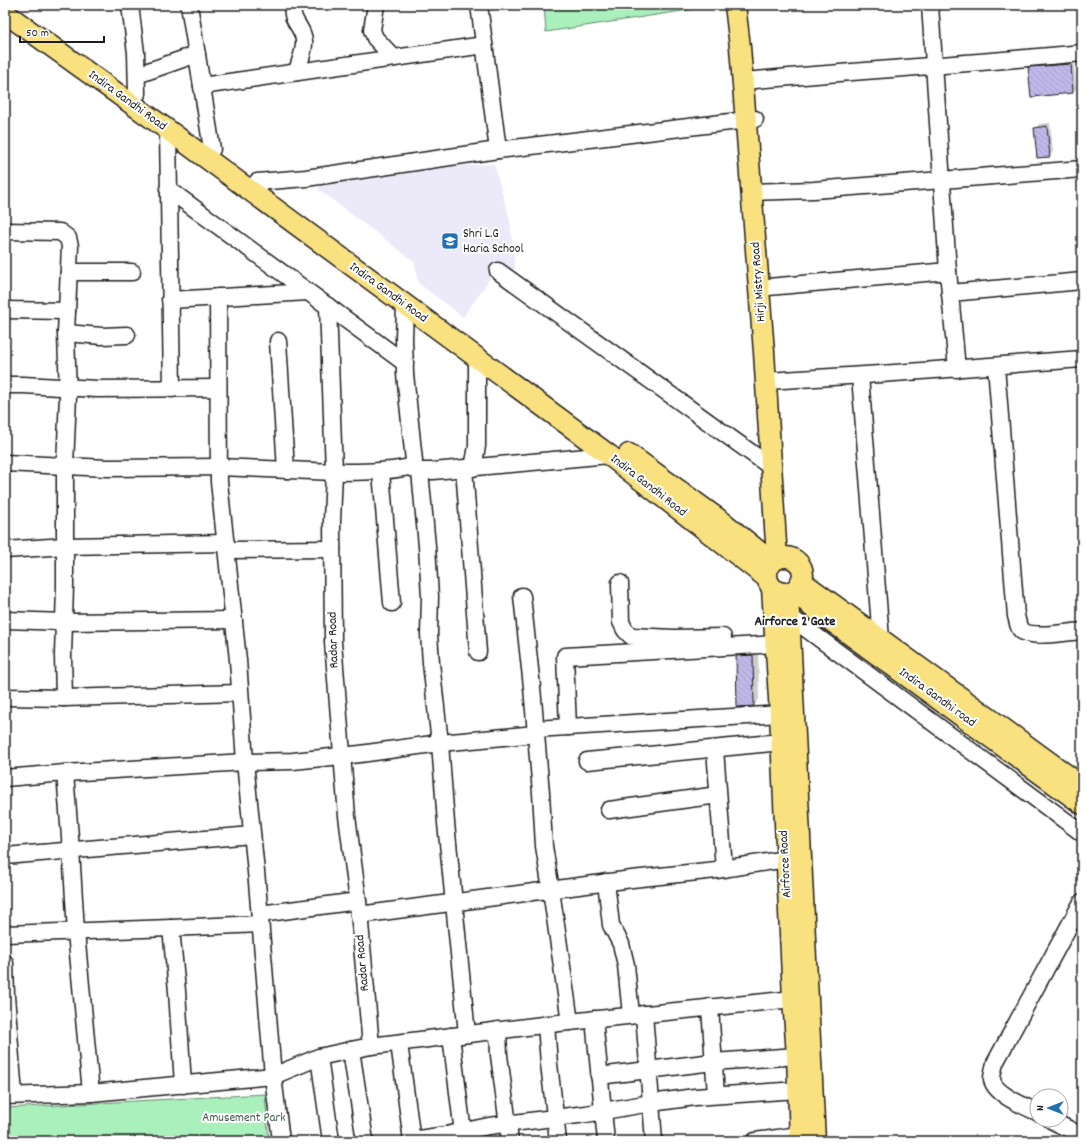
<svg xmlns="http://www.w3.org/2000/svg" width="1087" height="1146" font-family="Dekko,sans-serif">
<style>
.built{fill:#eceaf9}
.park{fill:#aaf0bc;stroke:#63866c}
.shadow{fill:#0003}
.building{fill:url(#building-back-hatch);stroke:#1c1c1c}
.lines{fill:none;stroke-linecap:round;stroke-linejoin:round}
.minor-casing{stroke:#1c1c1c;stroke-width:19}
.major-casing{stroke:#1c1c1c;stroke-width:23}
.minor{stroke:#fff;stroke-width:16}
.major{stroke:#fae180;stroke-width:20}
.labels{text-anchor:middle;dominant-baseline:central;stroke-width:4;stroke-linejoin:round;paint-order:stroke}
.street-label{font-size:13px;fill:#1c1c1c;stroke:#fff}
.poi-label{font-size:13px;fill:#1c1c1c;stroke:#fff;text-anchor:start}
.park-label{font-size:13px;fill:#475c4c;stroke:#fff}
.neighbourhood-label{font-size:14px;font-weight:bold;fill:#1c1c1c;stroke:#fff}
</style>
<defs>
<pattern id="building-back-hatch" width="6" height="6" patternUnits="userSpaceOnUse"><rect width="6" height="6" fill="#c0b8ea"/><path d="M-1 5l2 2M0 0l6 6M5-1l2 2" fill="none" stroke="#a49ec8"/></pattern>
</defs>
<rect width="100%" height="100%" fill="#fff"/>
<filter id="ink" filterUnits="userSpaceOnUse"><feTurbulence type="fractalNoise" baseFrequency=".025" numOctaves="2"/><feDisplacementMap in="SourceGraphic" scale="8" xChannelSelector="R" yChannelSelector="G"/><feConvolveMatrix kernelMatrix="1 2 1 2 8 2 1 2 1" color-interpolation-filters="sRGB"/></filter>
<g filter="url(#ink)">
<!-- built -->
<polygon class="built" points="494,164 510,220 515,269 494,273 463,317 418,283 415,262 319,190 320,173"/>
<!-- park -->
<g class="park">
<polygon points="544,5 721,5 546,32"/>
<polygon points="265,1094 269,1141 5,1141 5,1108"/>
</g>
<!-- shadow -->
<g class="shadow">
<polygon points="1074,61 1076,89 1073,92 1029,68 1033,64"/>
<polygon points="1050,123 1053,152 1049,156 1035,128 1039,124"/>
<polygon points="758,650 759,699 754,705 737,656 743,651"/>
</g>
<!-- building -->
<g class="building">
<polygon points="1071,64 1073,93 1031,97 1028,67"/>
<polygon points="1047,126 1050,157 1037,158 1034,128"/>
<polygon points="753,655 754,706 737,707 736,656"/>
</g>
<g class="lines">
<!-- minor casing -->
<g class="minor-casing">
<g id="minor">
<polyline points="130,5 136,53 137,94"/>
<polyline points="189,5 212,149"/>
<path d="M294,5c-6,15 10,22 10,36 1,10 -5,21 -7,31"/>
<polyline points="376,5 372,30 375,38 394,58"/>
<polyline points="479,5 498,150"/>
<polyline points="930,5 948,271 957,369"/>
<polyline points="137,75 197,54"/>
<path d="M743,81c113,-10 226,-17 339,-28"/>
<polyline points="202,86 484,45"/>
<polyline points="168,130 172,389"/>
<polyline points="257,182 306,178 498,150 755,119"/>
<polyline points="168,189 405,363"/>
<polyline points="752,192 814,190 1082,169"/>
<polyline points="5,231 60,232 68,238 70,246 66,333 68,396 65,465 65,585 63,656 64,698"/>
<polyline points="498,271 771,467"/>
<polyline points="69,272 132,272"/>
<polyline points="768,287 948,271"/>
<polyline points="950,293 1082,281"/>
<polyline points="218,297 219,482 238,660 245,762 257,882 273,1076 281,1141"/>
<polyline points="170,300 308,292"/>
<polyline points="5,310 67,311"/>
<polyline points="66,333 102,336 127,335"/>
<polyline points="278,341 286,470"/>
<path d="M996,366l20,250c2,6 2,14 8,16 12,6 45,0 58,-1"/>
<polyline points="860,376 881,639"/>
<polyline points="766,381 881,374 1082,359"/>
<polyline points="5,385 23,385 97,389 218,388"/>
<polyline points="5,463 107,468 219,467 334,472 328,306"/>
<polyline points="412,468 420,471 433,471 609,455"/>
<polyline points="464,468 478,652"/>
<polyline points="473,468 477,446 477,358"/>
<polyline points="420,471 427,546 430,597 429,634 431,663 440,743 446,823 467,1034"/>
<polyline points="381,472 392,603"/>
<polyline points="5,550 66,546 226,543"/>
<polyline points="227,550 332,549"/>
<polyline points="620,583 621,622 625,630 631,636 674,638 723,637"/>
<polyline points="522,596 532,687 541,793 544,846 551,890 570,1022"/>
<polyline points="789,616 1082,833"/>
<polyline points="5,620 65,622 234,620"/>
<polyline points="5,697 64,698 239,693"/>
<polyline points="568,727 565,656 776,644"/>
<polyline points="535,729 780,714"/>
<polyline points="715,749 724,869"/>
<polyline points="587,761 781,742"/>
<polyline points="65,773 71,850 76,932 91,1093"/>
<polyline points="5,778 65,773 245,762 293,761 360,754 440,743 536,734"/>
<polyline points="609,810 718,795"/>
<polyline points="5,856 252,835"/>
<polyline points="606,882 611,925 621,944 626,965 631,1015"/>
<polyline points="260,914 358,901"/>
<polyline points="359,915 632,879 716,870 786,859"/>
<polyline points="171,928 177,991 183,1085"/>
<polyline points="5,934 171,928 260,924"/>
<polyline points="5,963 6,996 14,1095"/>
<polyline points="710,1007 716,1095"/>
<polyline points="644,1014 654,1141"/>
<polyline points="594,1019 606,1141"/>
<polyline points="546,1024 549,1064 558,1141"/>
<polyline points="498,1030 499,1055 510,1141"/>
<polyline points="451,1036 464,1141"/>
<polyline points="399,1043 412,1141"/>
<path d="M371,1046l-13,-145 -11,-85 -14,-174 -1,-121 2,-49c26,0 51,0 76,-5l4,-6 -9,-87 -1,-35 1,-33"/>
<polyline points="351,1050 365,1141"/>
<polyline points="319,1057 331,1141"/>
<polyline points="599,1076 713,1062 797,1056"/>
<polyline points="5,1096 91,1093 273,1076 319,1057 351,1050 371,1046 559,1023 793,999"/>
<path d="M1037,1112c-13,-6 -43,-18 -45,-33 0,-5 2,-11 3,-16l87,-161"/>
<polyline points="1051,1120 1082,1136"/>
<polyline points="412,1140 446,1135 489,1126 586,1114 651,1103 695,1097 798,1090"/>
<polyline points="755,1141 799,1135"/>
</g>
</g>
<!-- major casing -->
<g class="major-casing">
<g id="major">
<polyline points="735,5 740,47 764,352 777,559"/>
<polyline points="5,13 168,130 609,455 767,578"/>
<polyline points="629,454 724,523 772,562"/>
<circle cx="785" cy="575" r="18"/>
<polyline points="801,581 1082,786"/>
<polyline points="772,588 780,714 793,999 797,1056 800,1141"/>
<polyline points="794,590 812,607 1082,804"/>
<polyline points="788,593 815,1141"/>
</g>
</g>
<!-- minor -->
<use href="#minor" class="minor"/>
<!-- major -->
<use href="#major" class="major"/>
</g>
</g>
<!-- icons -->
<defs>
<g id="school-square" transform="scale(0.9)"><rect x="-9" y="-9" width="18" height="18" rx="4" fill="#1f6fb2" stroke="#fff"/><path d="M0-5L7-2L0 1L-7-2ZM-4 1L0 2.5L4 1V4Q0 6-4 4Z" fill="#fff"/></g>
</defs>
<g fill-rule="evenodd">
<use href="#school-square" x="450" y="241"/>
</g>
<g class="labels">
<!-- street labels -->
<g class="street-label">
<text transform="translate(127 101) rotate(36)">Indira Gandhi Road</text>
<text transform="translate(759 282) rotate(-94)">Hirji Mistry Road</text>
<text transform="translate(388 293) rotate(36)">Indira Gandhi Road</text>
<text transform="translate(648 486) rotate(38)">Indira Gandhi Road</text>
<text transform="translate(334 640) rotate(-92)">Radar Road</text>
<text transform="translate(937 698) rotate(36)">Indira Gandhi road</text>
<text transform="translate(786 864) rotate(-93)">Airforce Road</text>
<text transform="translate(363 963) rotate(-95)">Radar Road</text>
</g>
<!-- poi labels -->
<g class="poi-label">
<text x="463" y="234">Shri L.G<tspan x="463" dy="15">Haria School</tspan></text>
</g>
<!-- park labels -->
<g class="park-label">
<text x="244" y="1118">Amusement Park</text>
</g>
<!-- neighbourhood labels -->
<g class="neighbourhood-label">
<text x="795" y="622">Airforce 2 Gate</text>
</g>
</g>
<!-- margin -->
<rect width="1087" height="1146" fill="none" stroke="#fff" stroke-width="20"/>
<rect x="10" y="10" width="1067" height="1126" fill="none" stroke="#1c1c1c" stroke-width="1.5" filter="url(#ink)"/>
<!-- north arrow -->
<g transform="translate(1049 1108) rotate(270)"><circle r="19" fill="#ffffff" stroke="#a4a4a4"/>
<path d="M0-3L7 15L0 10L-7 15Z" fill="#1f6fb2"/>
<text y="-6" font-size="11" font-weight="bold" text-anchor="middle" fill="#1c1c1c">N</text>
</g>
<!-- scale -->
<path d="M20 36v6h84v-6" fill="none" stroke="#1c1c1c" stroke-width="2"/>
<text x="26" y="36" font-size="12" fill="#1c1c1c" stroke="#ffffff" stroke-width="3" paint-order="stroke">50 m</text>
</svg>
